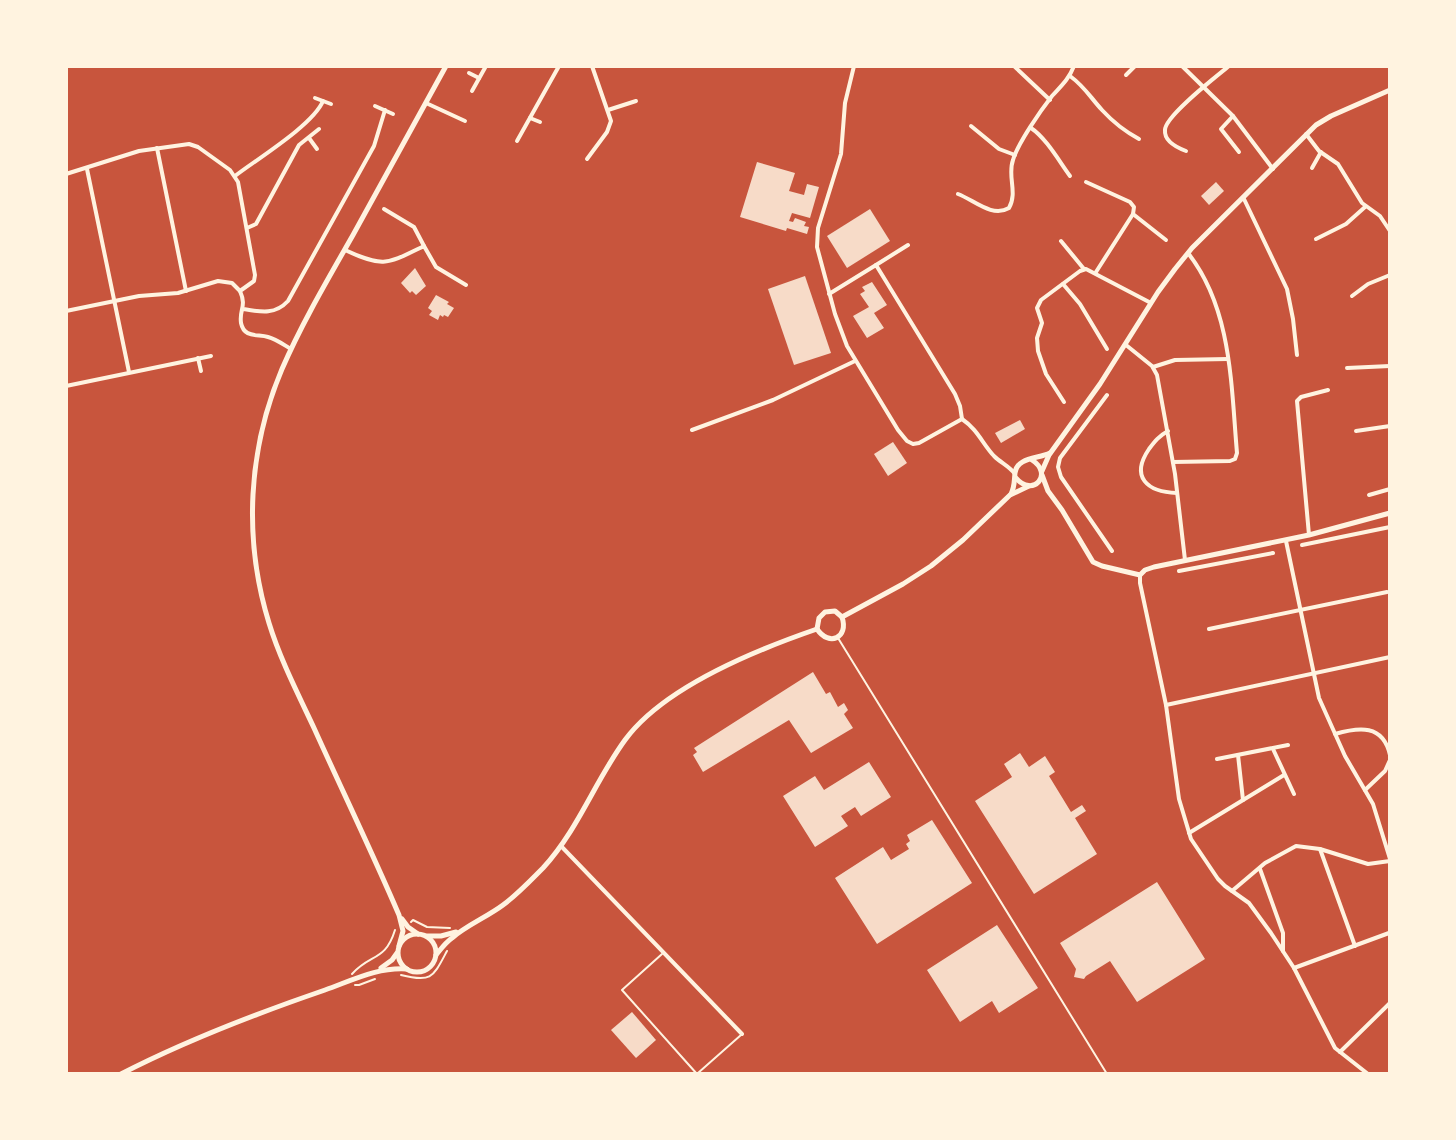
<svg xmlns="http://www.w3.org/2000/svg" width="1456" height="1140" font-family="'Source Sans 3',sans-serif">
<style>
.building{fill:#f7dbc8}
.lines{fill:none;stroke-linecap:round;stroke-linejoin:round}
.path{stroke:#fff3e0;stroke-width:2}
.service{stroke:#fff3e0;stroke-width:2}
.minor{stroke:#fff3e0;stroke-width:4}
.tertiary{stroke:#fff3e0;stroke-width:5}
</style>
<rect width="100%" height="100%" fill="#c8553d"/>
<!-- building -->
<g class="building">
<polygon points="757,162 795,173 789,191 804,195 807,184 819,187 810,218 792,213 789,221 793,222 795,218 806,222 804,226 809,227 807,234 787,228 786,231 740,217"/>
<polygon points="1216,182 1224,191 1209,205 1201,196"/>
<polygon points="870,209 890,241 847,268 827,236"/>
<polygon points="415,268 426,286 416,295 412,291 410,293 401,283"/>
<polygon points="805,276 831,353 794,365 768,289"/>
<polygon points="872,282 887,305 874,313 884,328 867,338 853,316 869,307 860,294 865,291 862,287"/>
<polygon points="436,295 449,302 447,304 454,308 448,317 444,315 443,317 440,315 438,320 429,315 432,311 428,308"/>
<polygon points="1020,420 1025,429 1001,443 995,433"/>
<polygon points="893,442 907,463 888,476 874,454"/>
<polygon points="813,672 826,694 830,692 838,707 844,703 848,710 844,714 853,728 811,753 789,720 703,772 693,755 697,752 694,748"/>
<polygon points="1020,753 1029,767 1045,756 1055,772 1049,776 1071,812 1082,805 1086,811 1075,818 1097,854 1034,894 975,801 1012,777 1004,764"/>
<polygon points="869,762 891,797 861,816 855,807 841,816 848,826 815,847 783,796 815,776 824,790"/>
<polygon points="932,820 972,883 877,944 835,878 883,847 891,860 909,849 906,844 910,841 907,835"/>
<polygon points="1157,882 1205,959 1137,1002 1110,961 1086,976 1084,979 1074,977 1076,969 1060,943"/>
<polygon points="997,925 1038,988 999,1013 992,1001 960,1022 927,970"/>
<polygon points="632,1012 656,1040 636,1058 611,1030"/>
</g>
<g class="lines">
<!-- path -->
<g class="path">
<polyline points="411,922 413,920 427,927 450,928"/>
<path d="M352,974c19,-21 33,-12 43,-44"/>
<path d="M401,975c31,8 32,2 46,-24"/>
<polyline points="355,985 359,985 375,979"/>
</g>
<!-- service -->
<g class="service">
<polyline points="838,638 1107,1074"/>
<polyline points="662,954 622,990 697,1074"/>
<polyline points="698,1073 741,1035"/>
</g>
<!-- minor -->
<g class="minor">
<path d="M854,66l-9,37 -4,51 -23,74 -1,19 18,67 12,32 51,84 9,11 6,3 6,-1 43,-24c16,11 20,24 32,37 7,7 15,10 21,18"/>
<polyline points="1014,66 1050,100"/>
<polyline points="1182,66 1233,116 1273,169"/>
<polyline points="469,73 479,78"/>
<polyline points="1126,75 1135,66"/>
<path d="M1070,76c15,11 20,21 32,34 11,12 24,22 37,29"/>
<polyline points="472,91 486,66"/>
<polyline points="315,98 331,104"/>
<polyline points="426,103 465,121"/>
<polyline points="375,106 393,114"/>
<polyline points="608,110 636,101"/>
<polyline points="1233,116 1221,129 1239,152"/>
<polyline points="530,118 540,122"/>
<polyline points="971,126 999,149 1015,155"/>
<path d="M1031,128c15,10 28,33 39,48"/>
<polyline points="1306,134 1319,151 1338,164 1362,203 1380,216 1390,231"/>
<polyline points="309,138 317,149"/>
<polyline points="517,141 559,66"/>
<polyline points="157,148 186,291"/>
<path d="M1186,151c-8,-3 -22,-10 -21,-21 0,-14 52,-54 64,-64"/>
<polyline points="587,159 607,132 611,121 592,66"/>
<polyline points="1312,168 1321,152"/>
<polyline points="87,169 129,372"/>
<path d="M66,174l73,-23 50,-7 9,3 32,23 8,12 17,93 -1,6 -14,10c7,16 -1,18 1,32 3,15 16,11 27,14 8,2 16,8 23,12"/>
<path d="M235,176c22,-17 78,-51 88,-75"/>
<polyline points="1086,182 1130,202 1134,207 1133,214 1166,240"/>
<path d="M958,194c16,6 34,24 51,14 9,-16 -2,-32 4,-48 5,-17 28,-50 39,-64 9,-10 17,-17 22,-30"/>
<polyline points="1244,199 1287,289 1293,319 1297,355"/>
<polyline points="384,209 414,227 424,246"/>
<polyline points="247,228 256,224 299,145 319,129"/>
<polyline points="1316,239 1346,224 1365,207"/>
<polyline points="1061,241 1084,269"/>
<path d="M345,250c39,18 42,14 79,-4l12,21 30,18"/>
<polyline points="876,265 908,245"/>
<polyline points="1096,272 1133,214"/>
<polyline points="1063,284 1080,304 1107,349"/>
<polyline points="829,294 876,265 955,394 960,406 962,419"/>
<polyline points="1352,296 1368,284 1390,275"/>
<path d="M243,309c18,3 32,6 45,-8l86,-155 11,-36"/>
<polyline points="66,311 139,296 178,293 218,281 232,283 240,291"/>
<polyline points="1126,345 1152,366 1157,375 1175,474 1185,560"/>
<polyline points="198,358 201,371"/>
<polyline points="1153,367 1175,360 1228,359"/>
<polyline points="1347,368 1390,366"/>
<polyline points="66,386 211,356"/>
<polyline points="1107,395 1060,458 1058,467 1061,477 1112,551"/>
<polyline points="1064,402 1046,374 1038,351 1037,338 1042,323 1037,308 1041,300 1080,271 1086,269 1151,303"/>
<polyline points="692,430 773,400 855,361"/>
<path d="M1168,431c-9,5 -13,10 -19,18 -19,28 -2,43 28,44"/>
<polyline points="1356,431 1390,426"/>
<path d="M1173,462l57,-1 5,-2 2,-6c-6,-68 -5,-144 -49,-200"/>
<polyline points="1369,495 1390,489"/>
<polyline points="1309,535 1297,401 1301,397 1328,390"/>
<polyline points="1286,541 1319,698 1345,756 1373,804 1390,859"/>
<polyline points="1302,545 1390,527"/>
<polyline points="1179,571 1273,553"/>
<polyline points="1140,575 1140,583 1166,705 1179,799 1191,839 1218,879 1225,886 1249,903 1271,933 1294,968 1335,1048 1368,1074"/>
<polyline points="1209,629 1387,592"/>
<polyline points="1166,705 1390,657"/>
<path d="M1335,734c24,-7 48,-10 55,21"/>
<polyline points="1273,749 1294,794"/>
<polyline points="1238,755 1243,800"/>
<polyline points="1217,759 1288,745"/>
<polyline points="1365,790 1385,771 1390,760"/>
<polyline points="1189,833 1284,775"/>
<polyline points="561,846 742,1034"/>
<polyline points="1320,849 1355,946"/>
<polyline points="1260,869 1283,933 1283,951"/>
<polyline points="1232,891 1265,863 1296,846 1320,849 1368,864 1390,861"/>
<polyline points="1294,968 1389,933"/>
<polyline points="1340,1052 1390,1003"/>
</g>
<!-- tertiary -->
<g class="tertiary">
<polyline points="1042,471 1049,455 1100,384 1158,292 1175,269 1192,248 1316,125 1331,116 1390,90"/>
<polyline points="1042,475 1048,491 1062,510 1093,562 1102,566 1140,575 1145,570 1154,567 1309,535 1390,513"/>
<path d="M1016,478c17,20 38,-4 16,-18"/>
<path d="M1011,494c4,-8 3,-13 4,-21 2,-16 23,-14 35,-20"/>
<polyline points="842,617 903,584 931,566 963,540 1010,495 1029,486"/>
<path d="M817,629c12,18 32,9 25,-12"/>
<polyline points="817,629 819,618 825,612 835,611 842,617"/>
<polyline points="402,919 408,927 418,934"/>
<circle cx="417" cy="953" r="19"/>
<polyline points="427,936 441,936 456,932"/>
<path d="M399,946l4,-15 -4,-16c-27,-63 -57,-125 -85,-187 -16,-34 -34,-69 -45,-105 -26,-84 -21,-174 13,-254 20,-46 46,-90 71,-134 31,-56 62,-113 93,-169"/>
<path d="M436,955c5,-6 9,-12 16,-17 15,-13 35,-21 51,-33 15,-11 27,-24 40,-37 35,-38 52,-87 82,-128 39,-53 131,-90 192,-111"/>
<polyline points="381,968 392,960 397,953"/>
<path d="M121,1074c66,-34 134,-60 204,-84 28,-10 53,-23 82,-21"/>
</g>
</g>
<!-- border -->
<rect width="1456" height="1140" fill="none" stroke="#fff3e0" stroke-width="136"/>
</svg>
